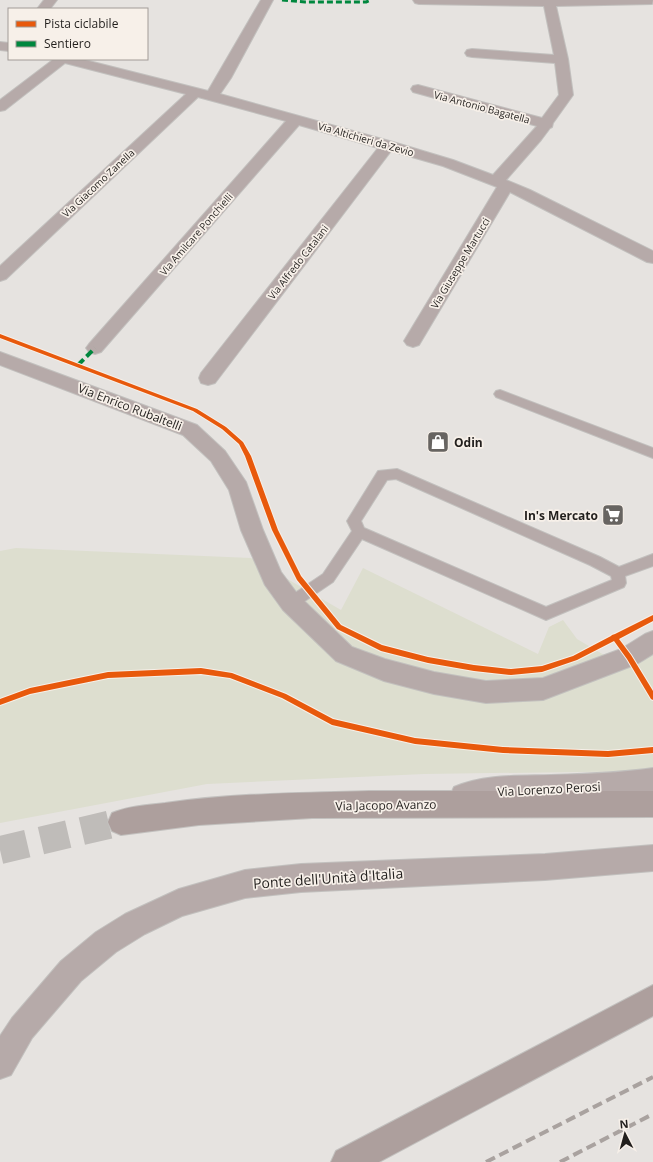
<svg xmlns="http://www.w3.org/2000/svg" width="653" height="1162" font-family="'Open Sans',sans-serif">
<style>
.green{fill:#dddecf}
.lines{fill:none;stroke-linecap:round;stroke-linejoin:round}
.secondary-tunnel{stroke:#bfbcb9;stroke-width:28;stroke-dasharray:28 14;stroke-linecap:butt}
.service-casing{stroke:#c2c0be;stroke-width:2}
.minor-casing{stroke:#c2c0be;stroke-width:2}
.tertiary-casing{stroke:#c2c0be;stroke-width:2}
.secondary-casing{stroke:#c2c0be;stroke-width:2}
.service{fill:#b6aaa9;fill-rule:evenodd}
.minor{fill:#b6aaa9;fill-rule:evenodd}
.tertiary{fill:#b6aaa9;fill-rule:evenodd}
.secondary{fill:#ad9f9d;fill-rule:evenodd}
.rail{stroke:#a9a29f;stroke-width:4;stroke-dasharray:10 5;stroke-linecap:butt}
.quiet-far1{stroke:#00873e;stroke-width:3;stroke-dasharray:6 3;stroke-linecap:butt}
.quiet{stroke:#00873e;stroke-width:4;stroke-dasharray:8 4;stroke-linecap:butt}
.cycleway-casing{stroke:#f7f0e9;stroke-width:2}
.cycleway{fill:#e8590c;fill-rule:evenodd}
.labels{text-anchor:middle;dominant-baseline:central;stroke-width:3.5;stroke-linejoin:round;paint-order:stroke}
.far-street-label{font-size:10px;fill:#221f1d;stroke:#f7f0e9}
.street-label{font-size:12px;fill:#221f1d;stroke:#f7f0e9}
.poi-label{font-size:12px;font-weight:bold;fill:#221f1d;stroke:#f7f0e9;text-anchor:start}
.near-street-label{font-size:14px;fill:#221f1d;stroke:#f7f0e9}
</style>
<rect width="100%" height="100%" fill="#e6e3e0"/>
<!-- green -->
<polygon class="green" points="16,548 251,558 341,610 363,568 538,654 549,627 563,620 577,639 626,668 653,653 653,771 424,774 207,784 0,823 0,551"/>
<g class="lines">
<!-- secondary-tunnel -->
<polyline class="secondary-tunnel" points="0,850 121,822"/>
<!-- service casing -->
<g class="service-casing">
<g id="service">
<polygon points="500,390 653,448 653,458 496,397 494,394 496,391"/>
<path d="M397,469l203,88 19,10 34,-13v12l-28,10 1,7 -2,4 -78,33 -184,-81 -29,43 -37,25 -5,2 -5,-2 -2,-4 2,-4 37,-25 29,-43 -5,-10 31,-50zM396,479l194,86 21,11 1,4 -66,27 -182,-79 -3,-7 26,-41z"/>
</g>
</g>
<!-- minor casing -->
<g class="minor-casing">
<g id="minor">
<polygon points="44,0 57,0 50,9 37,9"/>
<polygon points="261,0 273,0 231,78 220,94 393,142 453,160 493,175 537,126 413,92 411,89 413,86 418,85 542,118 559,95 555,63 472,57 467,56 465,53 467,50 472,49 554,55 544,6 419,4 415,3 413,0 653,0 652,4 556,6 568,59 573,95 553,123 552,127 550,128 541,140 506,180 530,190 653,251 653,263 647,262 510,192 419,345 413,347 407,345 404,341 497,187 443,166 391,151 215,383 208,385 201,383 199,378 201,373 378,148 299,125 101,352 95,354 89,352 86,348 89,344 286,121 198,97 6,279 0,281 0,266 186,94 65,63 5,110 0,111 0,100 54,59 81,59 208,91"/>
<polygon points="0,42 9,43 9,51 0,50"/>
<polygon points="0,352 197,425 225,451 246,482 263,530 281,572 299,596 352,647 385,659 434,672 486,681 543,678 621,649 645,634 653,631 653,654 637,664 543,700 486,703 434,694 384,681 336,661 283,610 265,585 241,530 229,490 211,461 183,435 0,365"/>
<path d="M653,768v26l-37,5 -115,3 -38,7 -9,-4 -4,-9 4,-9c30,-13 65,-11 97,-12 35,-1 68,-2 102,-7z"/>
</g>
</g>
<!-- tertiary casing -->
<g class="tertiary-casing">
<polygon id="tertiary" points="653,845 653,871 545,880 301,892 245,898 182,916 145,934 116,952 81,981 32,1038 11,1075 0,1079 0,1036 12,1018 61,961 96,932 125,914 179,889 245,870 301,864 545,854"/>
</g>
<!-- secondary casing -->
<g class="secondary-casing">
<g id="secondary">
<path d="M369,791h284v26l-341,1 -113,7 -78,10 -9,-4 -4,-9 4,-9c16,-7 36,-8 53,-10 68,-10 136,-10 204,-12z"/>
<polygon points="653,985 653,1016 379,1162 331,1162 336,1151"/>
</g>
</g>
<!-- service -->
<use href="#service" class="service"/>
<!-- minor -->
<use href="#minor" class="minor"/>
<!-- tertiary -->
<use href="#tertiary" class="tertiary"/>
<!-- secondary -->
<use href="#secondary" class="secondary"/>
<!-- rail -->
<g class="rail">
<polyline points="486,1162 653,1077"/>
<polyline points="560,1162 653,1114"/>
</g>
<!-- quiet-far1 -->
<polyline class="quiet-far1" points="282,0 305,2 366,2 371,0"/>
<!-- quiet -->
<polyline class="quiet" points="78,365 95,348"/>
<!-- cycleway casing -->
<g class="cycleway-casing">
<g id="cycleway">
<polygon points="0,334 197,409 226,427 243,442 251,456 278,530 301,576 341,625 382,645 428,657 474,665 511,669 542,666 573,656 611,636 612,635 615,634 653,615 653,621 619,639 631,655 653,691 653,700 651,699 627,659 614,641 577,660 542,672 511,675 474,671 428,663 381,651 337,629 297,580 272,530 245,456 239,444 222,429 193,411 0,338"/>
<polygon points="201,668 232,673 286,694 333,719 415,738 503,747 608,751 653,747 653,753 608,757 503,753 415,744 332,725 282,698 230,678 201,674 108,678 30,694 0,705 0,699 30,688 108,672"/>
</g>
</g>
<!-- cycleway -->
<use href="#cycleway" class="cycleway"/>
</g>
<!-- icons -->
<defs>
<g id="shop-square" transform="scale(1.15)"><rect x="-9" y="-9" width="18" height="18" rx="4" fill="#676461" stroke="#f7f0e9"/><path d="M-5-2.5h2.3a2.7 3.5 0 0 1 5.4 0H5L5.5 6h-11ZM-1.5-2.5h3a1.5 2.3 0 0 0-3 0Z" fill="#fff"/></g>
<g id="supermarket-square" transform="scale(1.15)"><rect x="-9" y="-9" width="18" height="18" rx="4" fill="#676461" stroke="#f7f0e9"/><path d="M-6-5.5h2.5l.6 2H6L4.5 2H-2.5L-4.4-4H-6ZM-1.5 3.2a1.3 1.3 0 1 0 .1 0ZM3 3.2a1.3 1.3 0 1 0 .1 0Z" fill="#fff"/></g>
</defs>
<g fill-rule="evenodd">
<use href="#shop-square" x="438" y="442"/>
<use href="#supermarket-square" x="613" y="515"/>
</g>
<g class="labels">
<!-- far-street labels -->
<g class="far-street-label">
<text transform="translate(482 107) rotate(15)">Via Antonio Bagatella</text>
<text transform="translate(366 139) rotate(16)">Via Altichieri da Zevio</text>
<text transform="translate(98 183) rotate(-43)">Via Giacomo Zanella</text>
<text transform="translate(196 234) rotate(-49)">Via Amilcare Ponchielli</text>
<text transform="translate(298 262) rotate(-52)">Via Alfredo Catalani</text>
<text transform="translate(460 263) rotate(-59)">Via Giuseppe Martucci</text>
</g>
<!-- street labels -->
<g class="street-label">
<text transform="translate(130 407) rotate(21)">Via Enrico Rubaltelli</text>
<text transform="translate(549 789) rotate(-3)">Via Lorenzo Perosi</text>
<text transform="translate(386 805) rotate(-1)">Via Jacopo Avanzo</text>
</g>
<!-- poi labels -->
<g class="poi-label">
<text x="454" y="442">Odin</text>
<text x="598" y="515" text-anchor="end">In's Mercato</text>
</g>
<!-- near-street labels -->
<g class="near-street-label">
<text transform="translate(328 878) rotate(-4)">Ponte dell'Unità d'Italia</text>
</g>
</g>
<!-- legend -->
<rect x="8" y="8" width="140" height="52" fill="#f7f0e9" stroke="#a29c97"/>
<rect x="16" y="21" width="20" height="6" fill="#e8590c" stroke="#a29c97"/>
<text x="44" y="28" font-size="12" fill="#221f1d">Pista ciclabile</text>
<rect x="16" y="41" width="20" height="6" fill="#00873e" stroke="#a29c97"/>
<text x="44" y="48" font-size="12" fill="#221f1d">Sentiero</text>
<!-- north arrow -->
<g transform="translate(625 1134) rotate(354)" stroke="#f7f0e9" stroke-width="3" paint-order="stroke">
<path d="M0-3L7 15L0 10L-7 15Z" fill="#221f1d"/>
<text y="-6" font-size="11" font-weight="bold" text-anchor="middle" fill="#221f1d">N</text>
</g>
</svg>
